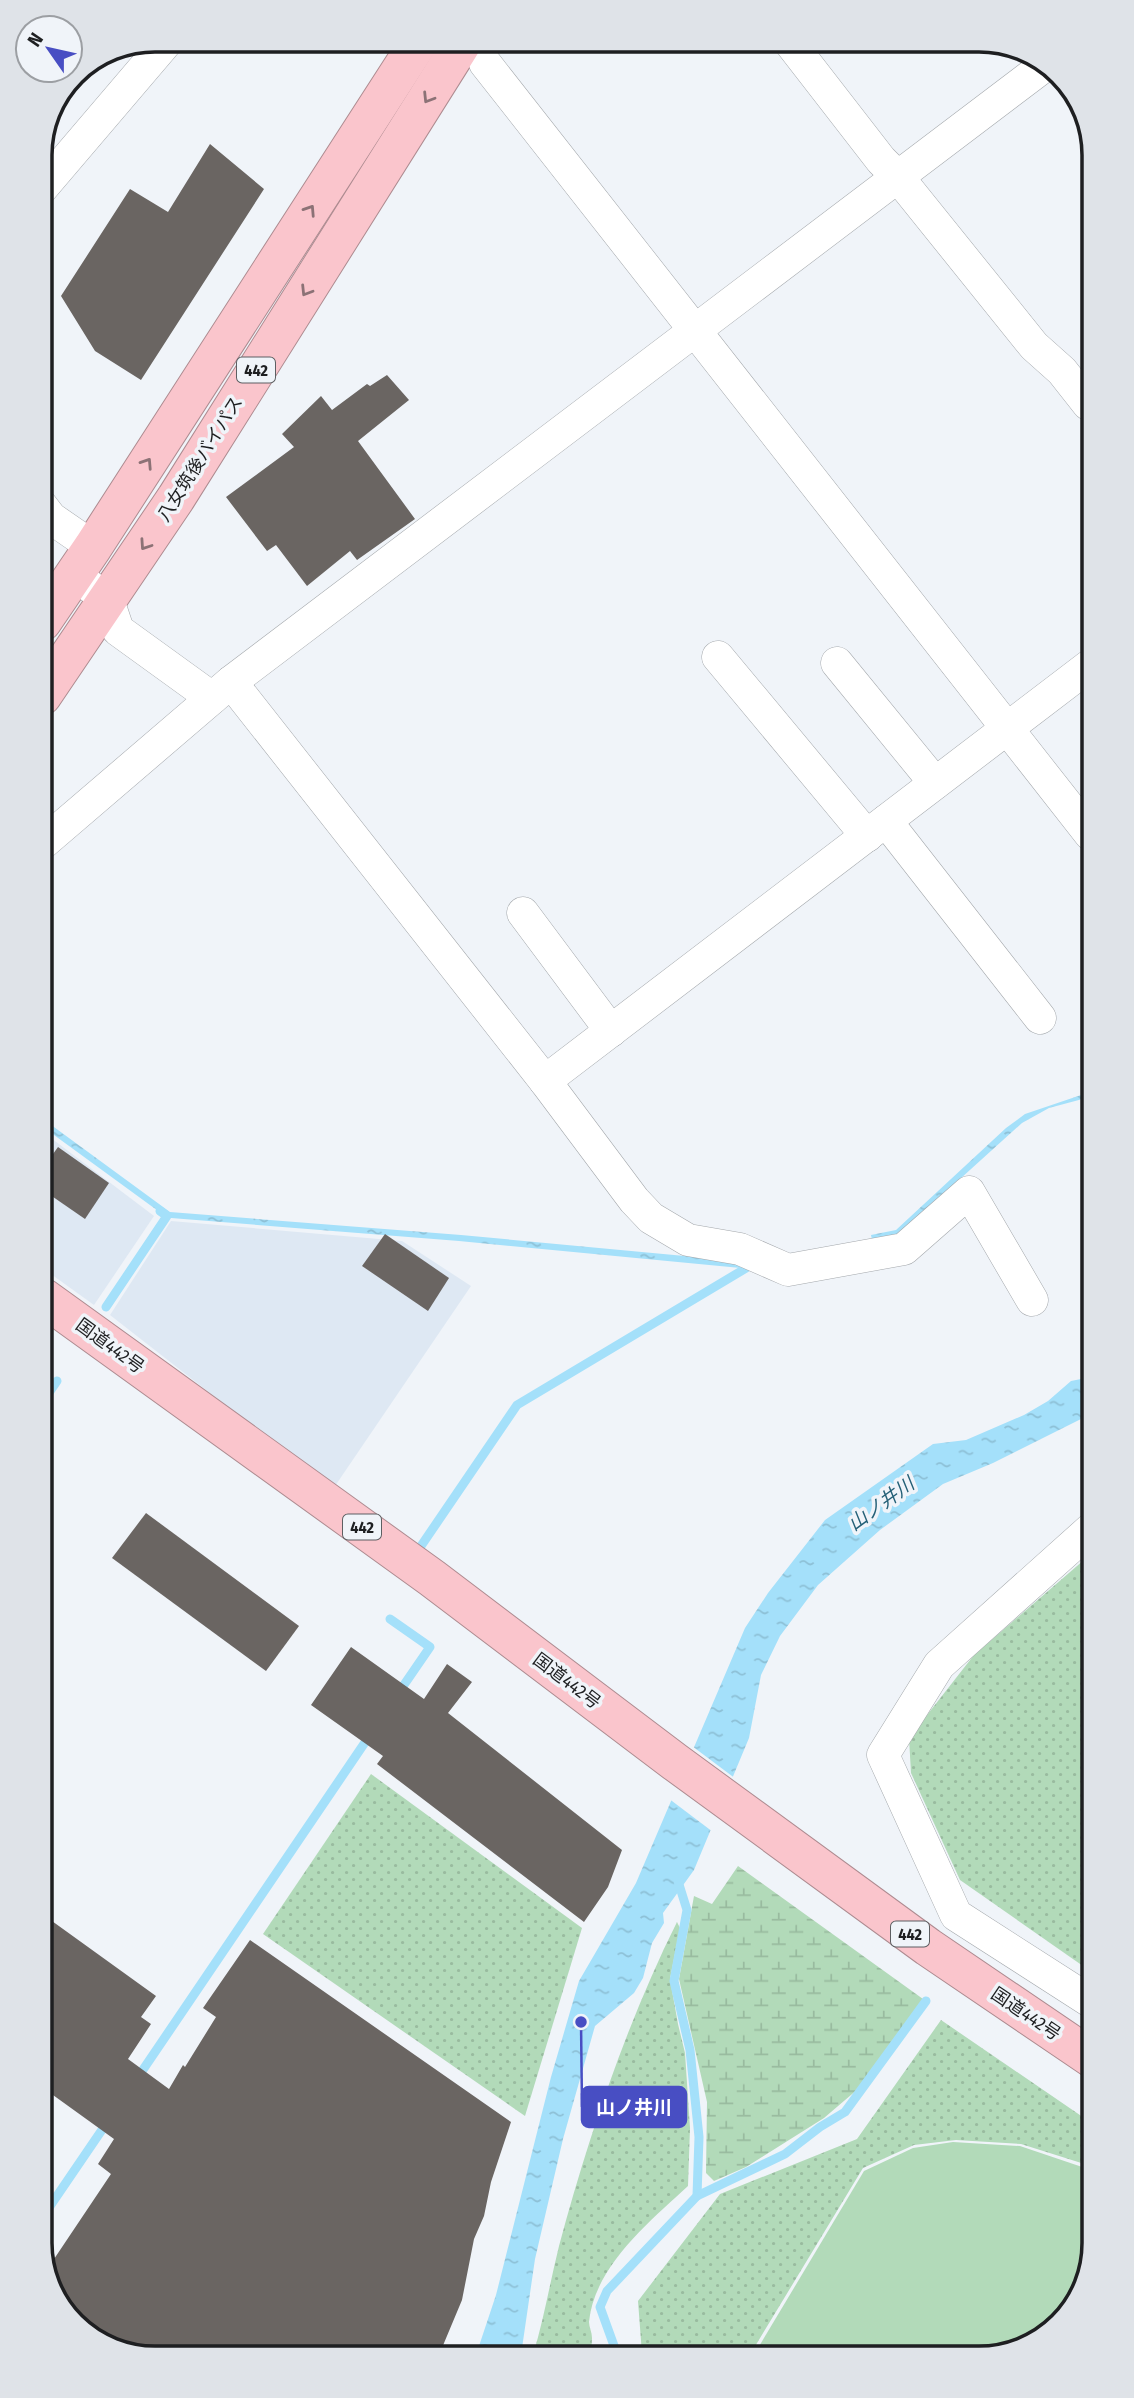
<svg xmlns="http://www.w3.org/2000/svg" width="1134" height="2398" font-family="'Fira Sans Condensed','Noto Sans JP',sans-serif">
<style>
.built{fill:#dee8f3}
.grass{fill:url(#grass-dots)}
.wetland{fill:url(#wetland-marsh)}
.park{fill:#b2dab9}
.water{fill:url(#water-ripples)}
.pier{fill:#f0f4f9}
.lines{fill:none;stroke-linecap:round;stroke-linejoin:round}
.stream{stroke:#a4e0fa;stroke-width:9}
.building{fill:#6a6562}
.minor-casing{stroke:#a4a8ac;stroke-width:33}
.highway-casing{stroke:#ad8b90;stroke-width:40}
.minor{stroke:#fff;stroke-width:32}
.highway{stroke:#fac5cc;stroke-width:38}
.oneway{stroke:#8c7276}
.labels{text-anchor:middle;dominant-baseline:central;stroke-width:7;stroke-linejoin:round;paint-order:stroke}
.shield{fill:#f0f4f9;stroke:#5d5f62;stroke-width:2}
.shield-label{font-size:16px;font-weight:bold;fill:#1e1f21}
.street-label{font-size:18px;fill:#1e1f21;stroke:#f0f4f9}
.water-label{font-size:19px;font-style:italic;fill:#246077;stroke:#f0f4f9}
.rim{fill:none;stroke:#1e1f21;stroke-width:3.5}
.leader{fill:none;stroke:#484ec3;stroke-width:2.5}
.callout-dot{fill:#484ec3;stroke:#f0f4f9;stroke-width:2.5}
.callout{fill:#484ec3;stroke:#484ec3;stroke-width:2.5}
.callout-label{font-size:19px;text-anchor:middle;font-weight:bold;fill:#fff}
</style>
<defs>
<pattern id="grass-dots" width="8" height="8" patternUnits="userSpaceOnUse" patternTransform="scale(1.75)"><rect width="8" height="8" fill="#b2dab9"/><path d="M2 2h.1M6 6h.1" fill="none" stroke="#99bb9f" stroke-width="1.8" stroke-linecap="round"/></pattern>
<pattern id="wetland-marsh" width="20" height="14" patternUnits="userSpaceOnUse" patternTransform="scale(1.75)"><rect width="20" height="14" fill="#b2dab9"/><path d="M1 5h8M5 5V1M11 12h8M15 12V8" fill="none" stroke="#99bb9f"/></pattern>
<pattern id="water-ripples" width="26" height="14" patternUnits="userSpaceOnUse" patternTransform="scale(1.75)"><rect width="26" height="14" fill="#a4e0fa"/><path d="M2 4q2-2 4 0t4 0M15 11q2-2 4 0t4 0" fill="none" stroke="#8dc0d6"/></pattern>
</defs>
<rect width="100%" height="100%" fill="#f0f4f9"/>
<!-- built -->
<g class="built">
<polygon points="43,1132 154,1216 94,1305 44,1269"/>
<polygon points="171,1221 402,1241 471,1286 333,1489 110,1315"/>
</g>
<!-- grass -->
<g class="grass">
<polygon points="1092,1553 1093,1973 960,1880 911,1773 909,1738 974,1655"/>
<polygon points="371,1774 582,1928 525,2116 263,1934"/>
<path d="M677,1922l3,6 -10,51 8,45 7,29 5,75 -2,58c-38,35 -94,81 -99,136 0,5 3,10 3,16 0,5 -1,11 -1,16l-58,1c11,-36 17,-73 26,-109 29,-108 68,-224 118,-324z"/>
<polygon points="941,2020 1093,2124 1094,2167 1021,2144 956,2140 914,2145 863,2168 751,2353 642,2354 638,2301 720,2194 857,2139"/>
</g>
<!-- wetland -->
<polygon class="wetland" points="738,1866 923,1999 858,2089 824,2118 746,2167 714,2181 706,2173 707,2102 679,1979 694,1896 712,1904"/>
<!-- park -->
<polygon class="park" points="953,2142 1020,2146 1094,2171 1094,2243 1074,2307 1016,2352 755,2353 864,2171 913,2148"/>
<!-- water -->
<g class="water">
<polygon points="1090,1092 1090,1097 1049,1108 1022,1123 897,1236 872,1240 871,1235 896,1230 1006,1128 1025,1114"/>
<polygon points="43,1119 170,1212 461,1235 749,1262 751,1269 459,1241 171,1218 165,1216 43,1127"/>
<polygon points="1091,1377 1091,1414 993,1463 943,1484 880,1530 818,1585 780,1636 761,1675 749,1738 694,1870 663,1913 664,1923 652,1943 643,1978 634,1993 595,2026 563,2139 535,2259 521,2355 476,2355 496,2295 551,2077 579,1981 636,1883 745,1628 768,1593 825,1520 933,1444 966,1440 1024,1415 1048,1401 1071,1381"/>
</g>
<!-- pier -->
<polygon class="pier" points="692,1746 736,1779 713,1832 668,1798"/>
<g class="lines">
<!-- stream -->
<g class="stream">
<polyline points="106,1307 167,1216 160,1211"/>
<polyline points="44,1400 57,1381"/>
<polyline points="421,1546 517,1405 748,1267"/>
<polyline points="390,1619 430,1647 397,1695"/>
<polyline points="677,1878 687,1910 674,1981 690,2050 699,2137 697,2196"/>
<polyline points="136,2080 370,1735"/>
<polyline points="46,2212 108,2121"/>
<polyline points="617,2354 600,2307 607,2291 697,2196 785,2154 820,2127 845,2112 926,2001"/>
</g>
</g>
<!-- building -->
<g class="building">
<polygon points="210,144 264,189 141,380 95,351 61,296 130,189 168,212"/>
<polygon points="387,375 409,400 358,441 415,519 357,560 350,551 307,586 276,545 267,551 226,497 294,447 282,434 321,396 332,410 367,384 370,386"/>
<polygon points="58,1147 109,1183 85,1219 43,1190 43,1168"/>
<polygon points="385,1234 449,1278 428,1311 362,1266"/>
<polygon points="146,1513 299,1626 266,1671 112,1558"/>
<polygon points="351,1647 424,1699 447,1664 472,1682 448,1713 622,1850 608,1887 584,1922 377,1764 383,1756 311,1705"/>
<polygon points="45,1916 156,1996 141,2017 151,2024 128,2059 169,2089 183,2065 185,2067 216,2017 203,2008 250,1940 511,2122 491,2182 484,2216 474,2239 462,2300 439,2355 147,2357 85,2334 46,2280 46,2271 111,2174 98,2164 114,2139 46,2090"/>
</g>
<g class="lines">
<!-- minor casing -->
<g class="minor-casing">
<g id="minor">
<polyline points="788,40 881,160 898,177 1034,346 1062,371 1088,404"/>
<polyline points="485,63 1090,834"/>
<polyline points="41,189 168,40"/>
<polyline points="41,505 51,518 93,547"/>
<polyline points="75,575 108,600 118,630 212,698"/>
<polyline points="718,657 867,836"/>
<polyline points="837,663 935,783"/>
<polyline points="231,682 545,1081 1089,666"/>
<polyline points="886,821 1040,1018"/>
<polyline points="42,844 231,682 1048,63"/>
<polyline points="523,913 611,1031"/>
<polyline points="545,1081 634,1200 651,1218 688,1240 740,1249 788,1270 904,1249 969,1192 1032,1300"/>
<polyline points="1092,1528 939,1665 883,1755 956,1915 1093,2003"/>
</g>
</g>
<!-- highway casing -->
<g class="highway-casing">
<g id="highway">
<polyline points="42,622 93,547 420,40"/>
<polyline points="42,696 176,498 464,40"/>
<polyline points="44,1298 432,1578 675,1762 928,1947 1093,2059"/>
</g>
</g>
<!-- minor -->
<use href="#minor" class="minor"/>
<!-- highway -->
<use href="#highway" class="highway"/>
</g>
<!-- one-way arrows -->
<defs><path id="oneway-chevron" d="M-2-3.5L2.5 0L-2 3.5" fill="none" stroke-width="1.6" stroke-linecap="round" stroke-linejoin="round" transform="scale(1.75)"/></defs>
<g class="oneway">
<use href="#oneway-chevron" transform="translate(428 98) rotate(122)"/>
<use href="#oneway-chevron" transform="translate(310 210) rotate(-57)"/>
<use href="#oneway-chevron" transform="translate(306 291) rotate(122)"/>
<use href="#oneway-chevron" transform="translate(147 463) rotate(-57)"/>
<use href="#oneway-chevron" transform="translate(145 545) rotate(124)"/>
</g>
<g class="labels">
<!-- shield labels -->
<g class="shield">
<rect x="237" y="357.5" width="38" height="25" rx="5"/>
<rect x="343" y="1514.5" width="38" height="25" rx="5"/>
<rect x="891" y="1921.5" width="38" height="25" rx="5"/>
</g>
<g class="shield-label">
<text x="256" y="370">442</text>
<text x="362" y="1527">442</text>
<text x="910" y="1934">442</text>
</g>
<!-- street labels -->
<g class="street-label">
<text transform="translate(200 459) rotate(-58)">八女筑後バイパス</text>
<text transform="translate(110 1346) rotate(36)">国道442号</text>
<text transform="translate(567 1681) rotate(37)">国道442号</text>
<text transform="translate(1026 2014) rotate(34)">国道442号</text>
</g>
<!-- water labels -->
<g class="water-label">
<text transform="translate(881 1504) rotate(-36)">山ノ井川</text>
</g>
</g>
<!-- crop -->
<path d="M0 0H1134V2398H0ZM155 52H979A103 103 0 0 1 1082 155V2243A103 103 0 0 1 979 2346H155A103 103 0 0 1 52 2243V155A103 103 0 0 1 155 52Z" fill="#dfe3e8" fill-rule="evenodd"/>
<path class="rim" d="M155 52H979A103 103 0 0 1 1082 155V2243A103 103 0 0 1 979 2346H155A103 103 0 0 1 52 2243V155A103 103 0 0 1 155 52Z"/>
<!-- callouts -->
<path class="leader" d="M581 2022L582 2107"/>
<circle class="callout-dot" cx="581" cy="2022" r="7"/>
<rect class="callout" x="582" y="2087" width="104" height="40" rx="7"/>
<g class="callout-label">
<text x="634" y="2114">山ノ井川</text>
</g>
<!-- north arrow -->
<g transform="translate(49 49) rotate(304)"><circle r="33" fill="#f0f4f9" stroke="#9c9fa3" stroke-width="2"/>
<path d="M0-5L12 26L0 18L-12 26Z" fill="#484ec3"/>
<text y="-10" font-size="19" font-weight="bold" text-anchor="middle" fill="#1e1f21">N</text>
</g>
</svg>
